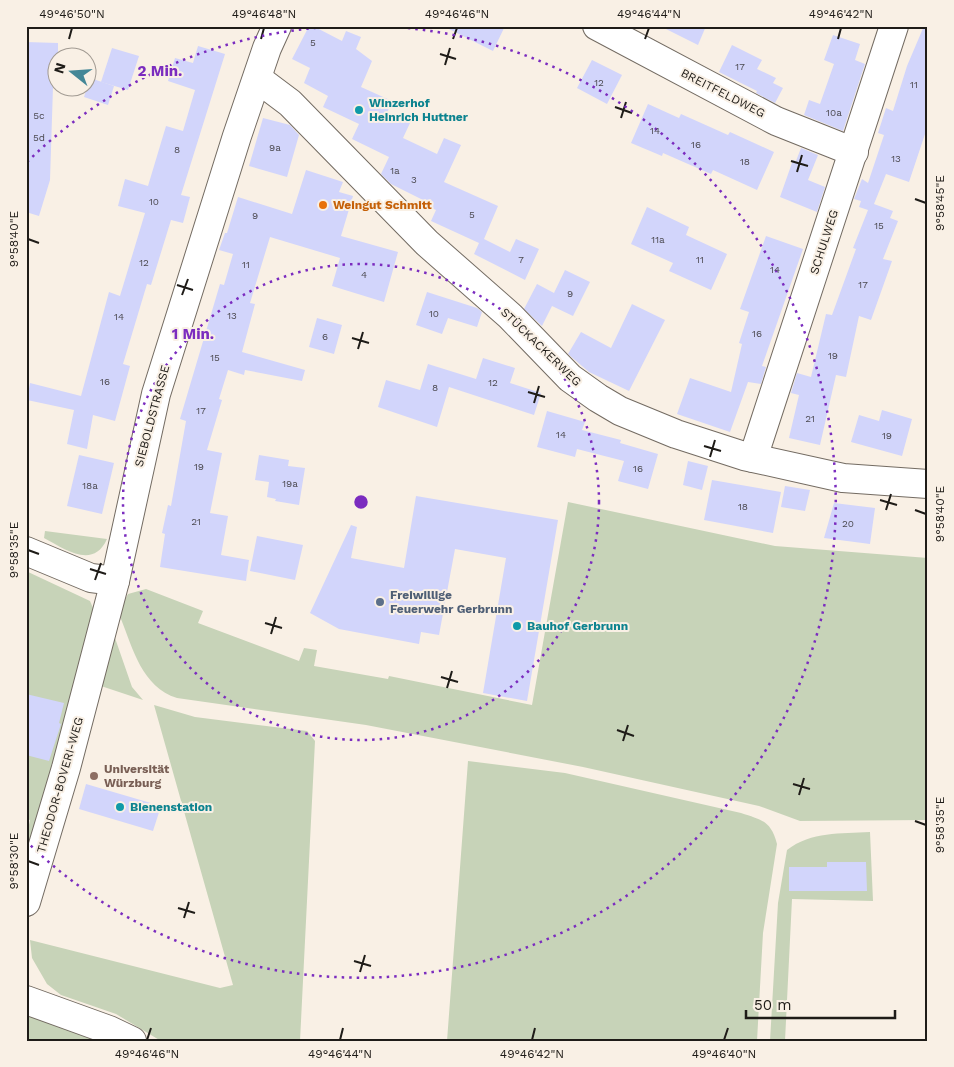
<svg xmlns="http://www.w3.org/2000/svg" width="954" height="1067" font-family="'Work Sans',sans-serif">
<style>
.green{fill:#c7d3b8}
.building{fill:#d2d5fb}
.lines{fill:none;stroke-linecap:round;stroke-linejoin:round}
.minor-casing{stroke:#736b62;stroke-width:30}
.minor{stroke:#fff;stroke-width:28}
.ticks{fill:none;stroke:#1f1c18;stroke-width:2}
.ring{fill:none;stroke:#7b2cbf;stroke-width:2.5;stroke-dasharray:2.5 5}
.culture-dot{fill:#0f9aa8;stroke:#f9f0e5;stroke-width:2}
.food-dot{fill:#e8710a;stroke:#f9f0e5;stroke-width:2}
.service-dot{fill:#5c6f8a;stroke:#f9f0e5;stroke-width:2}
.education-dot{fill:#8d6e63;stroke:#f9f0e5;stroke-width:2}
.labels{text-anchor:middle;dominant-baseline:central;stroke-width:4;stroke-linejoin:round;paint-order:stroke}
.number-label{font-size:10px;fill:#4c4a51}
.street-label{font-size:12px;fill:#1f1c18;stroke:#f9f0e5}
.culture-label{font-size:12px;font-weight:bold;fill:#0d838f;stroke:#f9f0e5;text-anchor:start}
.food-label{font-size:12px;font-weight:bold;fill:#c56008;stroke:#f9f0e5;text-anchor:start}
.service-label{font-size:12px;font-weight:bold;fill:#4e5e75;stroke:#f9f0e5;text-anchor:start}
.education-label{font-size:12px;font-weight:bold;fill:#785e54;stroke:#f9f0e5;text-anchor:start}
.centre{fill:#7b2cbf;stroke:#f9f0e5;stroke-width:2.5}
.ring-label{font-size:15px;text-anchor:middle;font-weight:bold;fill:#7b2cbf;stroke:#f9f0e5;stroke-width:4;stroke-linejoin:round;paint-order:stroke}
.neatline{fill:none;stroke:#1f1c18;stroke-width:2}
.ticks-label{font-size:12px;text-anchor:middle;fill:#1f1c18}
</style>
<rect width="100%" height="100%" fill="#f9f0e5"/>
<!-- green -->
<g class="green">
<path d="M568,502l207,44 153,12v262l-128,1 -41,-15 -176,-39 -217,-42 -189,-27c-35,-11 -44,-49 -56,-79l-1,-10 8,-15 18,-5 57,22 -5,12 101,38 5,-13 13,2 -3,16 74,13 1,-3 143,29z"/>
<path d="M45,531l62,8c-14,31 -42,10 -63,-1z"/>
<polygon points="26,571 90,601 93,608 58,748 32,840 26,839 30,820 26,819"/>
<polygon points="113,638 115,638 132,687 143,700 101,686"/>
<polygon points="154,705 195,717 307,731 315,741 300,1041 161,1041 116,1014 61,995 47,984 32,958 30,940 220,988 233,985"/>
<path d="M468,761l97,12 176,40c21,7 30,8 36,31l-14,89 -6,108h-310z"/>
<path d="M870,832l3,69 -81,-2 -7,142h-15l8,-138 9,-53c25,-19 53,-16 83,-18z"/>
<polygon points="26,1013 108,1041 26,1041"/>
</g>
<!-- building -->
<g class="building">
<polygon points="313,26 342,41 346,31 361,37 356,49 372,61 361,87 392,101 387,113 410,123 403,138 437,154 444,138 461,145 444,182 498,206 484,239 510,252 516,239 539,249 525,280 474,254 479,243 431,221 436,210 422,204 423,200 391,184 381,174 389,157 352,139 359,124 323,107 328,96 304,83 310,68 292,59 307,30"/>
<polygon points="443,26 505,26 493,51"/>
<polygon points="660,26 706,26 698,45"/>
<polygon points="924,26 928,26 928,125 909,182 886,174 874,204 893,211 890,218 898,221 883,259 892,261 871,320 859,316 846,377 836,375 820,445 789,438 799,395 791,393 797,373 811,377 826,314 832,315 856,249 853,248 868,210 859,207 861,201 854,199 862,179 868,183 884,135 878,133 886,108 893,111 907,66"/>
<polygon points="833,35 860,44 855,60 865,64 843,131 804,115 809,100 820,104 834,64 824,60"/>
<polygon points="26,42 58,43 58,64 54,64 53,87 50,180 39,216 26,212"/>
<polygon points="732,45 762,60 757,69 776,78 773,83 783,88 775,103 756,93 757,91 719,72"/>
<polygon points="198,46 225,54 181,195 190,197 183,223 171,220 151,285 147,284 123,364 130,366 115,421 93,415 87,449 67,444 74,410 27,400 30,383 81,396 109,292 120,296 145,213 118,206 125,179 148,186 166,126 183,131 195,90 168,81 175,58 193,63"/>
<polygon points="112,48 139,56 128,90 101,82"/>
<polygon points="592,60 622,75 607,104 577,88"/>
<polygon points="90,78 114,86 108,105 84,97"/>
<polygon points="648,104 679,118 681,114 728,135 730,132 774,152 757,190 713,170 711,174 663,153 662,156 631,143"/>
<polygon points="263,118 290,125 299,135 287,177 249,166"/>
<polygon points="801,148 818,155 808,180 825,187 817,212 780,197 793,160 796,161"/>
<polygon points="306,170 343,182 339,192 353,196 341,236 398,252 384,302 332,286 340,258 270,237 250,303 255,304 242,352 305,370 302,381 245,370 244,375 228,370 219,399 222,400 207,450 222,453 210,513 228,516 221,555 249,560 246,581 160,567 165,534 162,533 168,505 171,506 186,421 180,419 220,284 224,285 233,254 219,250 225,233 227,233 238,197 292,214"/>
<polygon points="647,207 689,227 686,235 727,254 711,290 669,271 673,263 631,244"/>
<polygon points="766,236 803,249 762,366 766,367 761,384 748,382 730,432 677,414 690,378 731,392 742,344 739,343 749,312 740,309"/>
<polygon points="565,270 590,282 573,316 552,306 542,326 524,309 537,284 554,293"/>
<polygon points="427,292 477,308 482,312 477,327 448,318 442,334 416,325"/>
<polygon points="632,304 665,320 629,391 589,372 568,354 581,332 611,348"/>
<polygon points="317,318 342,325 334,354 309,347"/>
<polygon points="483,358 515,368 510,383 541,393 534,415 449,387 437,427 378,407 386,380 420,390 428,364 476,379"/>
<polygon points="882,410 912,419 902,456 851,442 859,415 879,421"/>
<polygon points="547,411 585,422 582,430 621,440 620,443 658,454 648,489 618,481 624,461 577,449 575,457 537,447"/>
<polygon points="79,455 114,463 102,514 67,506"/>
<polygon points="259,455 289,460 288,466 305,468 299,505 275,501 276,499 267,497 269,482 255,480"/>
<polygon points="688,461 708,466 702,490 683,485"/>
<polygon points="712,480 781,492 773,533 704,520"/>
<polygon points="785,486 810,490 805,511 781,507"/>
<polygon points="416,496 558,520 527,701 483,693 506,558 455,549 439,635 421,632 419,644 339,629 310,613 351,525 357,527 351,558 404,568"/>
<polygon points="834,503 875,508 870,544 824,538"/>
<polygon points="257,536 303,545 295,580 250,571"/>
<polygon points="26,694 64,703 59,723 61,724 49,761 26,755"/>
<polygon points="86,784 161,806 153,831 79,809"/>
<polygon points="827,862 866,862 867,891 789,891 789,867 827,867"/>
</g>
<g class="lines">
<!-- minor casing -->
<g class="minor-casing">
<g id="minor">
<polyline points="597,26 776,121 854,152"/>
<polyline points="258,79 290,103 427,243 510,316 570,378 598,398 620,411 676,434 744,456 843,478 928,484"/>
<polyline points="753,458 894,26"/>
<polyline points="26,551 91,578 115,581"/>
<polyline points="26,902 66,768 115,581 156,394 237,136 267,48 277,26"/>
<polyline points="26,1000 109,1030 132,1041"/>
</g>
</g>
<!-- minor -->
<use href="#minor" class="minor"/>
</g>
<!-- ticks -->
<path class="ticks" d="M69,39l3,-11M261,39l3,-11M453,39l4,-11M645,39l4,-11M838,39l3,-11M440,54l16,5M445,65l5,-17M615,107l17,6M621,118l5,-16M791,161l17,5M797,172l5,-17M915,199l11,4M28,239l11,4M177,285l16,5M182,295l6,-16M352,338l17,5M358,349l5,-17M528,392l17,5M534,403l5,-17M704,446l17,5M710,457l5,-17M880,500l17,5M886,510l5,-16M915,510l11,4M28,550l11,4M90,569l16,5M95,580l6,-17M265,623l17,5M271,634l5,-17M441,677l17,5M447,688l5,-17M617,730l17,6M623,741l5,-16M793,784l17,5M799,795l5,-17M915,821l11,4M28,861l11,4M178,908l17,5M184,918l5,-16M354,961l17,5M360,972l5,-17M147,1040l4,-12M340,1040l3,-12M532,1040l3,-12M724,1040l4,-12"/>
<!-- distance rings -->
<g class="ring">
<circle cx="361" cy="502" r="238"/>
<path d="M27 162A476 476 0 0 1 344 26M378 26A476 476 0 1 1 27 842"/>
</g>
<!-- markers -->
<g class="culture-dot">
<circle cx="359" cy="110" r="5"/>
<circle cx="517" cy="626" r="5"/>
<circle cx="120" cy="807" r="5"/>
</g>
<circle class="food-dot" cx="323" cy="205" r="5"/>
<circle class="service-dot" cx="380" cy="602" r="5"/>
<circle class="education-dot" cx="94" cy="776" r="5"/>
<g class="labels">
<!-- number labels -->
<g class="number-label">
<text x="313" y="42">5</text>
<text x="740" y="66">17</text>
<text x="599" y="82">12</text>
<text x="914" y="84">11</text>
<text x="834" y="112">10a</text>
<text x="39" y="115">5c</text>
<text x="655" y="130">14</text>
<text x="39" y="137">5d</text>
<text x="696" y="144">16</text>
<text x="275" y="147">9a</text>
<text x="177" y="149">8</text>
<text x="896" y="158">13</text>
<text x="745" y="161">18</text>
<text x="395" y="170">1a</text>
<text x="414" y="179">3</text>
<text x="154" y="201">10</text>
<text x="472" y="214">5</text>
<text x="255" y="215">9</text>
<text x="879" y="225">15</text>
<text x="658" y="239">11a</text>
<text x="521" y="259">7</text>
<text x="700" y="259">11</text>
<text x="144" y="262">12</text>
<text x="246" y="264">11</text>
<text x="775" y="269">14</text>
<text x="364" y="274">4</text>
<text x="863" y="284">17</text>
<text x="570" y="293">9</text>
<text x="434" y="313">10</text>
<text x="232" y="315">13</text>
<text x="119" y="316">14</text>
<text x="757" y="333">16</text>
<text x="325" y="336">6</text>
<text x="833" y="355">19</text>
<text x="215" y="357">15</text>
<text x="105" y="381">16</text>
<text x="493" y="382">12</text>
<text x="435" y="387">8</text>
<text x="201" y="410">17</text>
<text x="810" y="418">21</text>
<text x="561" y="434">14</text>
<text x="887" y="435">19</text>
<text x="199" y="466">19</text>
<text x="638" y="468">16</text>
<text x="290" y="483">19a</text>
<text x="90" y="485">18a</text>
<text x="743" y="506">18</text>
<text x="196" y="521">21</text>
<text x="848" y="523">20</text>
</g>
<!-- street labels -->
<g class="street-label">
<text transform="translate(723 93) rotate(27)">BREITFELDWEG</text>
<text transform="translate(824 242) rotate(-72)">SCHULWEG</text>
<text transform="translate(541 347) rotate(44)">STÜCKACKERWEG</text>
<text transform="translate(152 416) rotate(-75)">SIEBOLDSTRASSE</text>
<text transform="translate(60 785) rotate(-74)">THEODOR-BOVERI-WEG</text>
</g>
<!-- culture labels -->
<g class="culture-label">
<text x="369" y="103">Winzerhof<tspan x="369" dy="14">Heinrich Huttner</tspan></text>
<text x="527" y="626">Bauhof Gerbrunn</text>
<text x="130" y="807">Bienenstation</text>
</g>
<!-- food labels -->
<g class="food-label">
<text x="333" y="205">Weingut Schmitt</text>
</g>
<!-- service labels -->
<g class="service-label">
<text x="390" y="595">Freiwillige<tspan x="390" dy="14">Feuerwehr Gerbrunn</tspan></text>
</g>
<!-- education labels -->
<g class="education-label">
<text x="104" y="769">Universität<tspan x="104" dy="14">Würzburg</tspan></text>
</g>
</g>
<circle cx="361" cy="502" r="8" class="centre"/>
<g class="ring-label">
<text x="160" y="76">2 Min.</text>
<text x="193" y="339">1 Min.</text>
</g>
<!-- border -->
<rect width="954" height="1067" fill="none" stroke="#f9f0e5" stroke-width="55"/>
<!-- north arrow -->
<g transform="translate(72 72) rotate(287)"><circle r="24" fill="#f9f0e5" stroke="#a29b93"/>
<path d="M0-4L9 19L0 12L-9 19Z" fill="#448797"/>
<text y="-8" font-size="14" font-weight="bold" text-anchor="middle" fill="#1f1c18">N</text>
</g>
<!-- scale -->
<path d="M746 1010v8h149v-8" fill="none" stroke="#1f1c18" stroke-width="2.5"/>
<text x="754" y="1010" font-size="15" fill="#1f1c18" stroke="#f9f0e5" stroke-width="4" paint-order="stroke">50 m</text>
<rect x="28" y="28" width="898" height="1012" class="neatline"/>
<g class="ticks-label">
<text x="72" y="18">49°46'50"N</text>
<text x="264" y="18">49°46'48"N</text>
<text x="457" y="18">49°46'46"N</text>
<text x="649" y="18">49°46'44"N</text>
<text x="841" y="18">49°46'42"N</text>
<text transform="translate(940 203) rotate(-90)" y="4">9°58'45"E</text>
<text transform="translate(14 239) rotate(-90)" y="4">9°58'40"E</text>
<text transform="translate(940 514) rotate(-90)" y="4">9°58'40"E</text>
<text transform="translate(14 550) rotate(-90)" y="4">9°58'35"E</text>
<text transform="translate(940 825) rotate(-90)" y="4">9°58'35"E</text>
<text transform="translate(14 861) rotate(-90)" y="4">9°58'30"E</text>
<text x="147" y="1058">49°46'46"N</text>
<text x="340" y="1058">49°46'44"N</text>
<text x="532" y="1058">49°46'42"N</text>
<text x="724" y="1058">49°46'40"N</text>
</g>
</svg>
